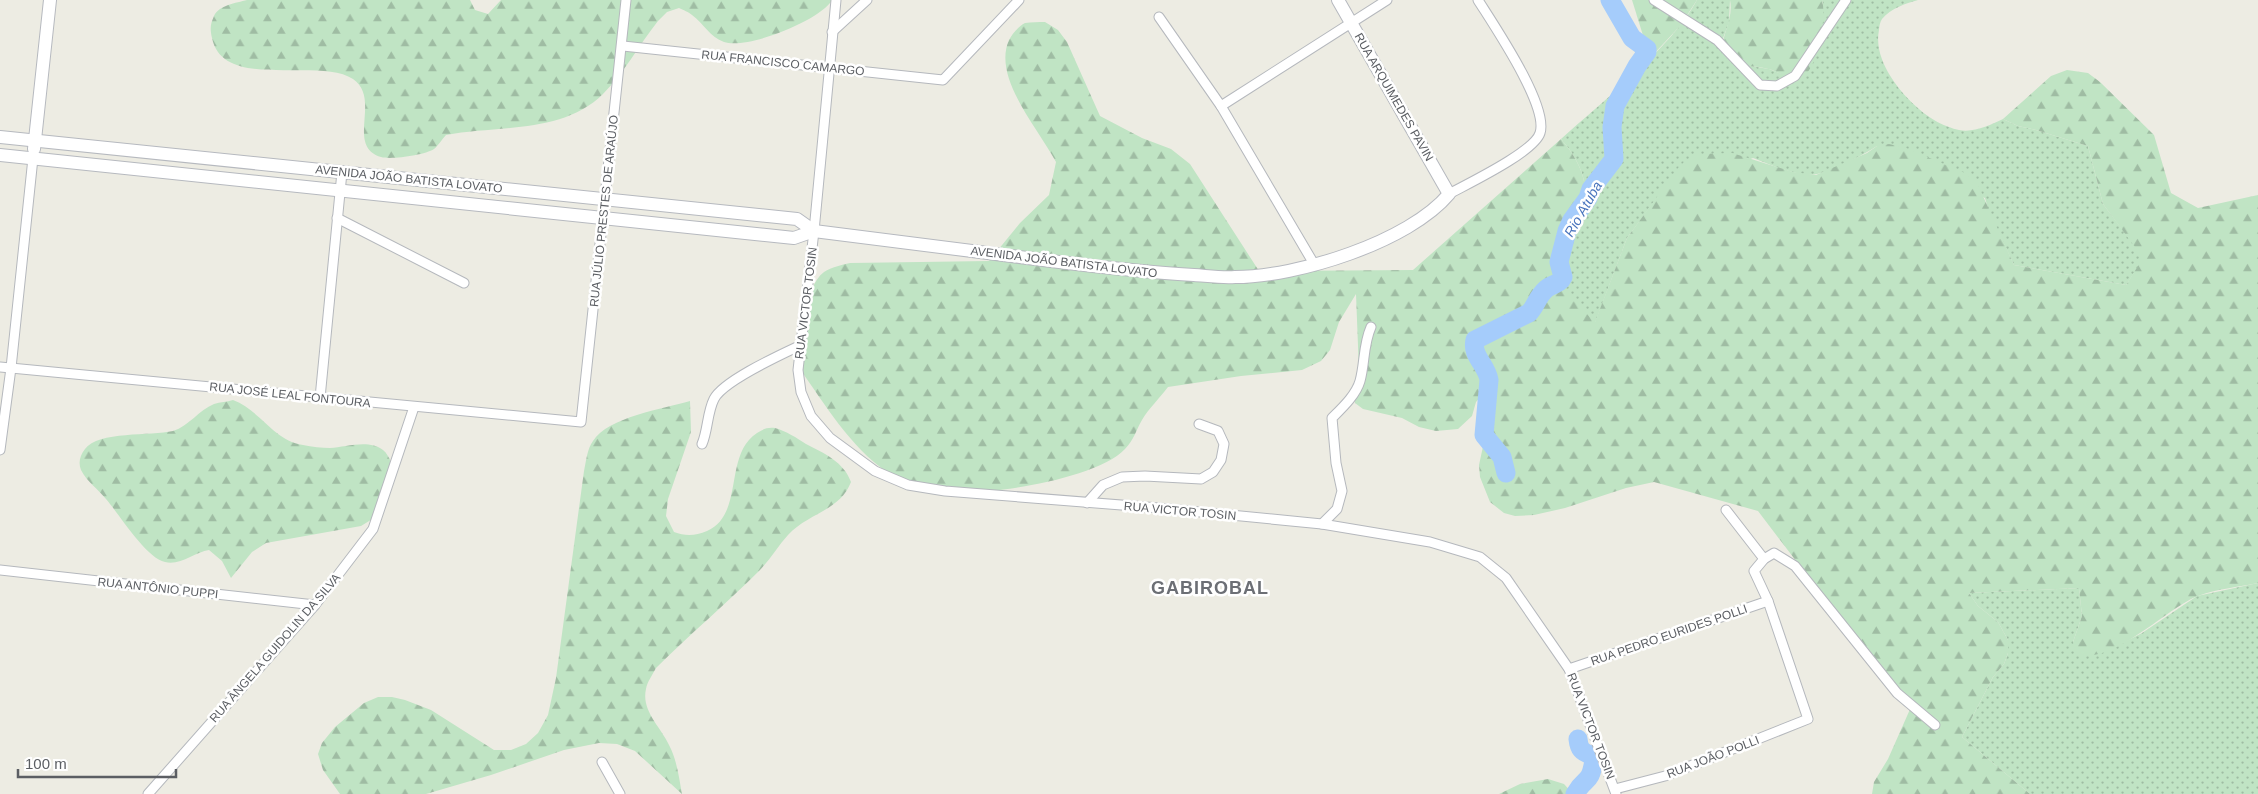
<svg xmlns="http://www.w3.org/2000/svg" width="2258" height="794" font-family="Arial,sans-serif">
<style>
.grass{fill:url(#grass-dots)}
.forest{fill:url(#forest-firs)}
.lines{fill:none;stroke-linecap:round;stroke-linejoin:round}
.river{stroke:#a5ccfb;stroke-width:19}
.street-casing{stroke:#b5b8bd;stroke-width:11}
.secondary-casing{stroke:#b6b9bf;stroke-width:14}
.street{stroke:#fff;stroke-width:9}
.secondary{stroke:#fff;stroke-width:12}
.labels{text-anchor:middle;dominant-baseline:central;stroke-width:5;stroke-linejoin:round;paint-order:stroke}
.street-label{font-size:12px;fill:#5b5e63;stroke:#fff}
.water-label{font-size:14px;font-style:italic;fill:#4974bd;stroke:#fff}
.district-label{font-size:18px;font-weight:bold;letter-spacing:1px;fill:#6c6f75;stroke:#fff}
</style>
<defs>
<pattern id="grass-dots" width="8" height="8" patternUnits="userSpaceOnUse" patternTransform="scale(1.25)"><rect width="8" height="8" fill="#c0e4c4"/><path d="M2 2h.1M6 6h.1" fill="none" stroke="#9fbca3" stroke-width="1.8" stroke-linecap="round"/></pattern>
<pattern id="forest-firs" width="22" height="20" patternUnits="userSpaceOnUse" patternTransform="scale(1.25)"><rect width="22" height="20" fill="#c0e4c4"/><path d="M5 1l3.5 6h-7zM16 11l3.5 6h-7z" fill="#9fbca3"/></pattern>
</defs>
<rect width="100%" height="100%" fill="#edece3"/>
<!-- grass -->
<g class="grass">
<path d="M1697,0h33l-1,22 -8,22 12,19 36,6 26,10 28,-75 -1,-4h96c-13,4 -27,8 -36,19 -2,3 -3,8 -3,11 -6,29 19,61 40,79 11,10 26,18 40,21 15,3 31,-5 44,-11l15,7 18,4 52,16 15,58 41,54 -18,27 -112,-20 -25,-53 -4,-14 -108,-52c-14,9 -44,25 -60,28 -17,4 -48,-10 -64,-16l-94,37 -32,43 -32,85 -33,-33 23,-104c-3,-19 -12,-33 -24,-47 42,-38 110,-91 136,-139z"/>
<polygon points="2258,583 2258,794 2030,794 1962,737 1993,677 2004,664 2008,653 2008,640 1998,622 1978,606 1969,593 2079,588 2082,616 2073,642 2115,647 2142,633 2197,596"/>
</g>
<!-- forest -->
<g class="forest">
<path d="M247,0h223l5,10 13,4 13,-14h331c-11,20 -85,50 -108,42 -14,-5 -20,-18 -32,-27 -3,-3 -9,-5 -13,-7l-12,4 -9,9c-19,24 -34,52 -55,73 -40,40 -106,31 -157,41 -4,4 -8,11 -12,14 -9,6 -43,11 -53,8 -36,-11 1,-58 -28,-78 -34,-23 -130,13 -141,-41 -2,-9 -2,-13 2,-22 5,-11 22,-13 33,-16z"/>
<polygon points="1632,0 1697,0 1680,26 1650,58"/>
<path d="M1730,0h92c5,17 -4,70 -21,78 -8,4 -21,-5 -29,-8 -12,-4 -25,-3 -38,-7 -4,-2 -8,-5 -12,-8 -2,-19 12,-35 8,-55z"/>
<path d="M1045,22l13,8 9,12 33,74 42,22 29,11 19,15 69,107 154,-1 148,-131c12,14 21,28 24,47l-23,103 33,33 32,-84 51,-70 6,-6 16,-8 32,-1 61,19 23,3 51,-22 10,-7 12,-2 17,4 59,25 13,12 36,80 112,20 17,-27 -40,-54 -15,-58 -52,-16 -18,-4 -15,-7 48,-43 16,-6 21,3 12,9 54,53 17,58 27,15 60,-13v388c-20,4 -41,6 -60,13 -30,11 -86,70 -121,58l-4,-12 9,-26 -3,-28 -110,5 9,13 20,16 10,18v13l-4,11 -11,13 -31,60 68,57h-158l2,-12 14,-23 23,-52 -51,-62 -102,-134 -104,-29 -28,6 -61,20 -31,7 -19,1 -11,-3 -14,-11 -10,-25 -1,-12 19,-88 -22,25 -4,14 -14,13 -22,2 -17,-4 -17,-9 -39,-9 -8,-6 -1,-15 5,-16 -3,-78 -17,28 -9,28 -9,11 -19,9 -61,6 -73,11c-8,11 -19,21 -26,33 -6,10 -8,20 -17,29 -25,27 -114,42 -150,43 -18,0 -75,-10 -88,-20 -37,-25 -62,-68 -88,-104 4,-24 4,-81 25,-96 8,-5 17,-7 26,-9l139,-2 31,-38 29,-28 7,-33c-17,-33 -64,-84 -47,-122 3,-6 10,-14 16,-17 6,-1 14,-1 20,-1z"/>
<path d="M233,400c27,10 40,40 70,45 9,2 19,3 27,3 16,-1 39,-9 53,2 4,3 6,8 8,12l-17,56 -13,8 -95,17 -14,9 -21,26 -9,-17 -13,-11c-14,2 -29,16 -44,12 -19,-4 -46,-48 -59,-63 -8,-10 -19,-17 -25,-29 -3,-7 -1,-15 4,-21 13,-18 66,-13 88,-18 16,-5 26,-21 41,-27 6,-2 13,-2 19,-4z"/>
<path d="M690,401l1,31 -23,67 -2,17 8,16c11,4 21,4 33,-1 38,-17 16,-76 50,-98 6,-4 11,-6 18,-5 11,3 22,10 31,16 18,9 38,18 45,38 -11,29 -43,31 -63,53 -10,11 -18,25 -29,36 -33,33 -69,63 -103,97 -3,6 -9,14 -10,21 -5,22 15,38 23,56 8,15 10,33 13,49l-47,-43 -18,-7 -18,-1 -35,7 -73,25 -65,19h-86l-17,-24 -5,-16 4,-11 13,-16 29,-24 14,-6h14l13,3 26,10 63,40h17l15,-6 12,-11 10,-18 8,-37 28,-207c2,-9 3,-22 9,-30 15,-24 70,-32 97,-40z"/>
<polygon points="1548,779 1564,784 1573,794 1499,794 1520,784"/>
</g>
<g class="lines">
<!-- river -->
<g class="river">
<path d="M1506,473l-4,-16 -18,-22 5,-55c-2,-15 -18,-24 -14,-40l54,-27c7,-7 8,-16 17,-24 6,-5 14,-5 17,-12l-4,-15 8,-31 5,-11 16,-22 3,-9 23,-30 -2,-32 3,-21 22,-40 10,-14v-3l-15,-11 -22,-38"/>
<path d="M1575,794c10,-18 15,-8 19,-34l-3,-5c-9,-3 -12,-6 -13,-16"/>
</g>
<!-- street casing -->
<g class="street-casing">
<g id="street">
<polyline points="836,0 814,231 798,370 801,392 811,416 830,438 875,471 908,485 945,491 1159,508 1322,524 1430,542 1480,557 1506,578 1569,669 1616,794"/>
<polyline points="1654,0 1717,40 1760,85 1777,86 1795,76 1846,0"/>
<polyline points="1159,17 1221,106 1314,264"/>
<polyline points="832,32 867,0"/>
<polyline points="623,46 943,80 1019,0"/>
<polyline points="1221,106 1387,0"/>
<path d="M1449,194c20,-11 85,-42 91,-61 9,-27 -47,-109 -62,-133"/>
<polyline points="337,218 464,283"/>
<polyline points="0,367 581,422 626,0"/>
<polyline points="320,398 342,172"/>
<path d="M702,444c6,-14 5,-31 12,-45 9,-18 66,-44 85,-53"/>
<polyline points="0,450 11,368 33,158"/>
<polyline points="1087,503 1103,485 1122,477 1145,476 1201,479 1213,472 1221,460 1224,444 1218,431 1199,424"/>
<polyline points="1726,510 1764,559"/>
<path d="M1322,524l15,-15 5,-18 -6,-28 -4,-45c10,-10 24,-23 28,-37 5,-18 3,-36 11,-54"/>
<polyline points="0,570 315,605"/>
<polyline points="1569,669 1768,601"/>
<polyline points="602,762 620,794"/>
<polyline points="1615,789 1665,776 1808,719 1768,601 1754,571 1764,559 1774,553 1795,566 1897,693 1935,725"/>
<polyline points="148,794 315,605 373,529 414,407"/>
</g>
</g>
<!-- secondary casing -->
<g class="secondary-casing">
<g id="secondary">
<path d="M0,137l797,82 17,12c79,10 158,20 237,30 48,6 95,11 143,14 14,1 28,3 41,2 62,0 174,-35 214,-83l-111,-194"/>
<polyline points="34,149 50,0"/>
<polyline points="0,155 794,238 814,231"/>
</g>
</g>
<!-- street -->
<use href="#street" class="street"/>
<!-- secondary -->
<use href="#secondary" class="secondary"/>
</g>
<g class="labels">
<!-- street labels -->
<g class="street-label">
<text transform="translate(783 63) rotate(6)">RUA FRANCISCO CAMARGO</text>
<text transform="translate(1394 97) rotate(60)">RUA ARQUIMEDES PAVIN</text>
<text transform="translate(409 179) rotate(6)">AVENIDA JOÃO BATISTA LOVATO</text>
<text transform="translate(604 211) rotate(-84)">RUA JÚLIO PRESTES DE ARAÚJO</text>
<text transform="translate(1064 262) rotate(7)">AVENIDA JOÃO BATISTA LOVATO</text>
<text transform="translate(806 303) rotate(-83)">RUA VICTOR TOSIN</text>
<text transform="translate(290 395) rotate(6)">RUA JOSÉ LEAL FONTOURA</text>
<text transform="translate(1180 511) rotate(5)">RUA VICTOR TOSIN</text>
<text transform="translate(158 588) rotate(6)">RUA ANTÔNIO PUPPI</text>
<text transform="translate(1669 635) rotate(-19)">RUA PEDRO EURIDES POLLI</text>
<text transform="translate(275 648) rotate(-49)">RUA ÂNGELA GUIDOLIN DA SILVA</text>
<text transform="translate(1591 726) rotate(69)">RUA VICTOR TOSIN</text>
<text transform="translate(1713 757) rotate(-21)">RUA JOÃO POLLI</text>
</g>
<!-- water labels -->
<g class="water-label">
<text transform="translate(1583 209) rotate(-60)">Rio Atuba</text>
</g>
<!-- district labels -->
<g class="district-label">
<text x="1210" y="588">GABIROBAL</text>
</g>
</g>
<!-- scale -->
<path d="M18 769v8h158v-8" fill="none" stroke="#5b5e63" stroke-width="2.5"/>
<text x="25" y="769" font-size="15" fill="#5b5e63" stroke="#ffffff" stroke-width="4" paint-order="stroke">100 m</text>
</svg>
